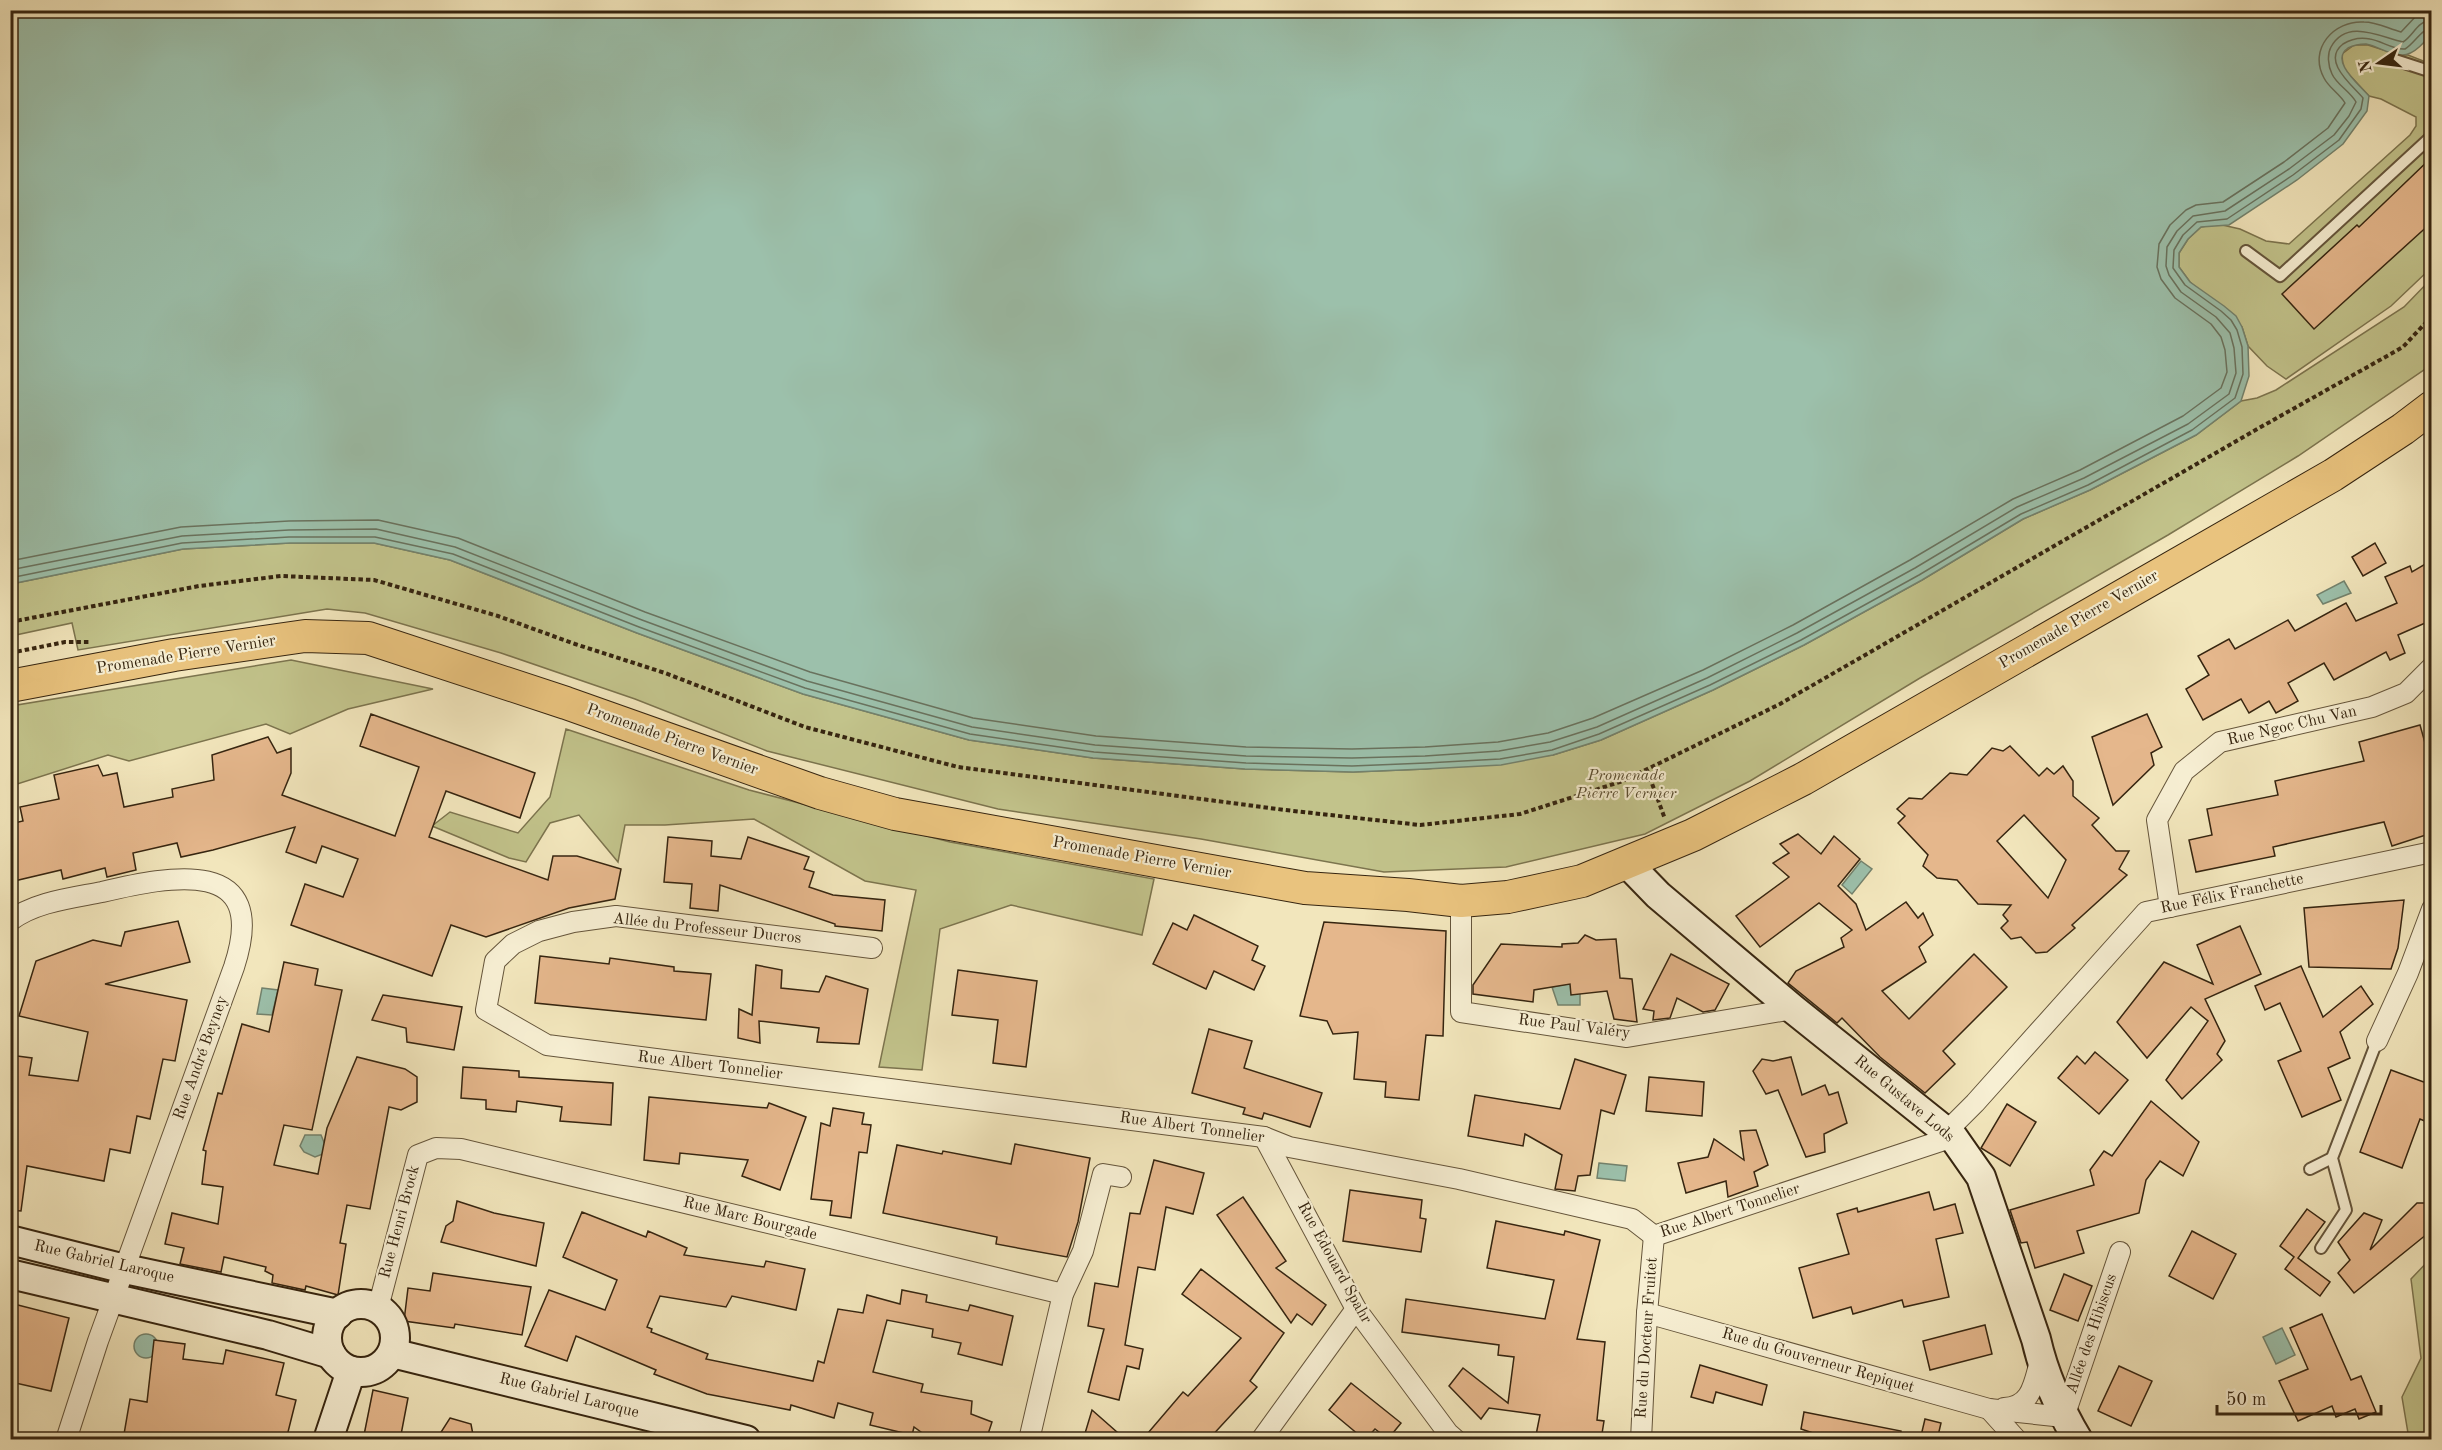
<svg xmlns="http://www.w3.org/2000/svg" width="2442" height="1450" font-family="'Old Standard TT',serif">
<style>
.green{fill:#c2c38b;stroke:#7c744e;stroke-width:1.5}
.water{fill:#9cc0ab;stroke:#73826d;stroke-width:1.5}
.lines{fill:none;stroke-linecap:round;stroke-linejoin:round}
.shore{stroke:#69725e;stroke-width:1.5}
.building{fill:#e5b78c;stroke:#362510;stroke-width:1.5;fill-rule:evenodd}
.lane-casing{stroke:#65553b;stroke-width:14}
.street-casing{stroke:#65553b;stroke-width:22}
.secondary-casing{stroke:#362510;stroke-width:32}
.primary-casing{stroke:#362510;stroke-width:34}
.path{stroke:#362510;stroke-width:4;stroke-dasharray:4.5 3;stroke-linecap:butt}
.lane{stroke:#f7efd3;stroke-width:10}
.street{stroke:#f7efd3;stroke-width:20}
.secondary{stroke:#f7efd3;stroke-width:28}
.primary{stroke:#e9c37e;stroke-width:32}
.labels{text-anchor:middle;dominant-baseline:central;stroke-width:4.5;stroke-linejoin:round;paint-order:stroke}
.street-label{font-size:16px;fill:#362510;stroke:#f7efd3}
.park-label{font-size:16px;font-style:italic;fill:#594c2f;stroke:#f7efd3}
</style>
<rect width="100%" height="100%" fill="#f2e6bc"/>
<filter id="stains"><feTurbulence type="fractalNoise" baseFrequency=".00333" numOctaves="4"/><feColorMatrix values="0 0 0 0 .2 0 0 0 0 .09 0 0 0 0 .02 0 0 0 .5 -.17"/></filter>
<radialGradient id="worn" r=".72"><stop offset=".6" stop-color="#630" stop-opacity="0"/><stop offset="1" stop-color="#630" stop-opacity=".3"/></radialGradient>
<!-- green -->
<g class="green">
<polygon points="2354,45 2368,45 2399,55 2408,55 2431,64 2431,268 2391,306 2286,379 2267,366 2248,346 2242,327 2190,282 2179,267 2179,253 2188,239 2201,227 2218,224 2240,229 2266,241 2289,244 2410,135 2416,126 2416,117 2381,99 2369,96 2343,68 2342,54"/>
<polygon points="2431,279 2431,365 2298,456 2168,535 1920,678 1750,781 1645,834 1506,867 1384,872 1201,839 998,809 767,751 635,699 501,653 365,613 327,609 78,650 72,623 11,636 11,584 183,549 290,543 374,543 450,560 637,633 803,694 969,740 1093,758 1245,769 1353,772 1426,769 1553,755 1601,740 1713,690 1804,645 1922,580 2023,519 2090,490 2196,435 2241,401 2257,398 2276,390 2404,307"/>
<polygon points="291,660 433,689 348,709 290,734 266,724 129,761 108,755 11,786 11,706"/>
<polygon points="566,729 749,790 950,842 1154,879 1142,935 1011,905 940,929 922,1070 879,1067 916,890 865,881 754,819 665,825 625,825 618,862 579,815 550,823 526,862 509,858 432,826 450,812 518,833 550,797"/>
<polygon points="2431,1258 2431,1439 2409,1439 2402,1397 2421,1358 2411,1279"/>
</g>
<!-- water -->
<g class="water">
<path d="M11,10h2420c1,6 2,14 0,19 -2,11 -18,27 -30,26 -12,0 -23,-9 -35,-11 -7,0 -12,1 -18,4 -19,13 12,37 21,48l-2,15 -24,33 -46,36 -68,45 -28,2 -13,12 -9,14v14l11,15 34,24 12,10 6,11 6,19 1,30 -8,25 -45,34 -106,55 -67,29 -101,61 -118,65 -91,45 -112,50 -48,15 -52,10 -75,4 -73,3 -108,-3 -152,-11 -124,-18 -166,-46 -166,-61 -187,-73 -76,-17h-84l-107,6 -172,35z"/>
<polygon points="2344,581 2351,593 2323,604 2317,595"/>
<polygon points="1861,861 1872,869 1852,894 1842,885"/>
<polygon points="1572,983 1580,994 1580,1005 1558,1005 1552,987"/>
<polygon points="262,988 278,990 272,1015 257,1014"/>
<polygon points="305,1135 321,1135 328,1152 315,1157 304,1152 300,1146"/>
<polygon points="1599,1163 1627,1166 1625,1181 1597,1178"/>
<polygon points="2282,1328 2295,1355 2276,1364 2263,1337"/>
<circle cx="146" cy="1346" r="12"/>
</g>
<g class="lines">
<!-- shore -->
<g class="shore">
<path d="M10,561l171,-34 108,-6 89,-1 80,18 187,74 165,60 163,46 123,18 150,11 106,2 73,-2 73,-5 50,-9 45,-15 110,-48 90,-45 117,-65 103,-61 67,-29 103,-54 38,-28 6,-16 -2,-22 -4,-13 -10,-13 -36,-26 -14,-19 -4,-12 2,-23 11,-19 16,-15 10,-5 27,-3 61,-40 44,-34 17,-25c-5,-9 -16,-15 -21,-25 -16,-29 10,-58 40,-56 13,0 25,7 37,10l16,-17 15,-4"/>
<path d="M10,570l172,-34 107,-6 87,-1 79,18 187,73 165,61 165,46 123,18 151,11 106,2 73,-2 74,-5 51,-9 47,-15 110,-49 90,-45 118,-65 102,-61 67,-29 104,-54 41,-30 7,-21 -2,-25 -4,-15 -14,-16 -35,-25 -12,-17 -3,-9 1,-19 10,-16 16,-15 32,-5 64,-42 45,-34 15,-19 7,-14c-6,-11 -19,-17 -24,-28 -4,-8 -5,-20 -1,-27 16,-29 49,-10 72,-5 11,-7 14,-21 29,-22"/>
<path d="M10,578l172,-35 107,-6h86l78,17 186,73 166,61 165,46 124,18 152,11 106,3 74,-3 74,-4 52,-9 47,-16 111,-49 91,-45 118,-65 102,-61 67,-29 104,-55 43,-32 8,-24 -1,-27 -5,-17 -6,-10 -10,-9 -36,-26 -12,-17 1,-18 9,-15 14,-13 30,-3 66,-44 46,-35 22,-31 2,-11c-11,-13 -42,-37 -20,-54 8,-5 17,-7 27,-5 12,2 23,11 35,10 10,-6 16,-20 27,-21"/>
</g>
</g>
<!-- building -->
<g class="building">
<polygon points="2432,157 2432,222 2314,329 2282,294 2357,225 2359,227"/>
<polygon points="2375,543 2386,563 2363,576 2352,557"/>
<polygon points="2432,560 2432,620 2398,635 2405,653 2390,660 2386,652 2334,680 2324,663 2288,683 2298,701 2276,713 2269,701 2249,713 2241,699 2203,720 2186,689 2209,675 2198,656 2229,639 2235,649 2288,620 2295,631 2346,603 2356,621 2397,603 2385,577 2410,566 2412,572"/>
<polygon points="371,714 535,773 520,818 446,791 429,837 548,880 553,856 577,856 621,869 615,899 569,908 486,937 451,925 432,976 291,925 305,884 343,897 358,859 322,846 316,863 286,852 295,827 213,850 181,857 177,843 133,853 136,870 107,877 105,868 63,879 61,870 10,882 10,824 23,821 20,807 59,799 54,775 98,765 103,776 117,773 124,807 173,797 172,789 214,780 212,755 268,737 277,753 291,748 291,773 282,795 395,836 419,767 360,746"/>
<polygon points="2147,714 2162,747 2151,753 2154,765 2113,805 2092,737"/>
<polygon points="2420,725 2432,768 2432,833 2392,846 2384,822 2273,847 2275,856 2196,872 2189,840 2212,835 2207,809 2278,795 2275,781 2364,761 2359,742"/>
<path d="M2010,746l29,30 8,-8 7,6 9,-8 10,15v15l26,22 -7,7 24,26h13l-10,18 8,6 -55,50 3,3 -28,24 -11,1 -15,-16 -10,2 -10,-11 7,-7 -5,-6 8,-10 -33,-1 -21,-24 -20,-2 -14,-12 5,-11 -30,-32 7,-7 -8,-7 12,-11 13,1 28,-26 17,2 25,-27 11,3zM2024,815l42,45 -18,38 -51,-57z"/>
<polygon points="1798,834 1821,854 1834,836 1860,859 1838,886 1856,904 1866,930 1906,902 1918,918 1923,913 1933,935 1919,947 1926,962 1882,991 1909,1019 1974,954 2007,987 1943,1051 1955,1064 1925,1093 1880,1057 1842,1018 1837,1023 1788,983 1796,971 1844,947 1841,938 1852,930 1819,903 1760,947 1736,916 1789,877 1773,863 1789,853 1780,844"/>
<polygon points="668,837 712,841 711,856 741,859 748,837 809,857 804,869 814,872 809,887 833,895 885,900 882,931 835,926 835,924 720,885 718,911 690,908 692,884 664,882"/>
<polygon points="2404,900 2398,948 2391,969 2309,967 2304,908"/>
<polygon points="1194,915 1258,946 1252,960 1265,966 1254,990 1214,971 1206,989 1153,964 1173,923 1187,930"/>
<polygon points="178,921 190,962 105,984 187,1000 175,1061 163,1059 150,1119 137,1116 130,1153 110,1149 104,1181 27,1166 21,1211 10,1210 10,1055 32,1058 29,1075 78,1081 88,1032 19,1016 36,961 93,940 121,946 125,932"/>
<polygon points="1324,922 1446,931 1443,1036 1426,1035 1419,1100 1385,1097 1386,1082 1354,1079 1358,1032 1333,1034 1327,1021 1300,1016"/>
<polygon points="2240,926 2261,974 2205,999 2225,1041 2217,1054 2222,1060 2182,1099 2166,1080 2208,1021 2191,1007 2147,1058 2117,1022 2164,962 2213,984 2197,945"/>
<polygon points="1585,935 1596,940 1616,939 1620,978 1632,979 1637,1022 1614,1019 1607,991 1571,995 1570,984 1534,990 1533,1002 1473,994 1473,985 1501,944 1562,947 1562,944 1578,943"/>
<polygon points="1671,954 1729,984 1715,1010 1703,1012 1677,998 1670,1018 1653,1020 1654,1011 1643,1009"/>
<polygon points="540,956 609,964 610,958 674,967 674,971 711,974 706,1020 535,1003"/>
<polygon points="284,962 318,969 315,985 342,990 312,1130 284,1125 274,1165 318,1174 327,1128 357,1057 405,1069 417,1077 417,1102 401,1110 389,1107 370,1209 347,1205 340,1243 346,1244 338,1295 306,1286 305,1290 272,1283 273,1275 265,1271 266,1267 224,1257 221,1272 180,1264 184,1248 165,1244 172,1213 218,1224 223,1187 202,1184 206,1151 203,1150 218,1093 222,1094 242,1024 269,1032"/>
<polygon points="756,965 782,970 781,988 819,992 826,976 868,989 859,1044 817,1042 819,1028 759,1021 760,1043 738,1038 739,1009 752,1015"/>
<polygon points="2301,966 2323,1017 2361,986 2373,1004 2340,1032 2350,1058 2328,1068 2341,1100 2302,1117 2278,1061 2301,1051 2280,1003 2265,1010 2255,986"/>
<polygon points="958,970 1037,981 1026,1067 993,1063 998,1020 952,1015"/>
<polygon points="383,995 462,1007 454,1050 407,1042 406,1028 372,1020"/>
<polygon points="1209,1029 1252,1041 1244,1068 1322,1093 1310,1127 1264,1113 1262,1119 1243,1114 1245,1108 1192,1093"/>
<polygon points="2095,1052 2128,1080 2099,1114 2058,1078 2077,1056 2085,1064"/>
<polygon points="1791,1057 1802,1095 1825,1085 1829,1095 1838,1092 1847,1123 1824,1134 1825,1152 1806,1157 1778,1090 1766,1094 1753,1071 1762,1059 1773,1061"/>
<polygon points="1575,1059 1626,1075 1614,1114 1601,1110 1590,1175 1578,1176 1575,1191 1555,1189 1562,1155 1525,1134 1523,1146 1468,1136 1475,1095 1560,1109"/>
<polygon points="463,1067 519,1071 519,1077 613,1083 611,1125 560,1121 562,1107 517,1101 516,1112 486,1109 486,1100 461,1098"/>
<polygon points="2391,1070 2432,1085 2432,1124 2420,1119 2402,1168 2360,1152"/>
<polygon points="1649,1077 1704,1082 1702,1116 1646,1111"/>
<polygon points="649,1097 767,1108 769,1103 806,1117 780,1190 742,1176 748,1160 680,1153 679,1164 644,1160"/>
<polygon points="2151,1101 2199,1142 2183,1176 2160,1161 2146,1180 2139,1213 2077,1231 2084,1253 2035,1268 2027,1242 2021,1243 2010,1210 2094,1185 2090,1170 2104,1151 2112,1156"/>
<polygon points="2007,1104 2036,1122 2010,1166 1981,1148"/>
<polygon points="833,1108 864,1113 862,1124 871,1125 867,1153 859,1152 851,1218 830,1215 832,1201 811,1199 821,1123 830,1126"/>
<polygon points="1756,1130 1768,1165 1754,1172 1758,1186 1728,1197 1726,1181 1686,1193 1678,1163 1708,1157 1714,1139 1744,1160 1740,1131"/>
<polygon points="1015,1144 1090,1158 1078,1222 1067,1257 996,1244 997,1237 883,1213 897,1145 942,1154 943,1151 1011,1164"/>
<polygon points="1154,1160 1204,1173 1193,1214 1166,1207 1155,1270 1138,1267 1125,1345 1143,1349 1139,1369 1127,1366 1119,1400 1088,1392 1104,1329 1088,1326 1095,1283 1118,1287 1130,1213 1140,1214"/>
<polygon points="1350,1190 1422,1200 1420,1218 1426,1219 1421,1252 1343,1241"/>
<polygon points="1929,1192 1934,1210 1955,1204 1963,1233 1936,1239 1949,1297 1904,1307 1902,1300 1853,1314 1851,1307 1813,1318 1799,1268 1849,1254 1837,1214 1857,1208 1858,1212"/>
<polygon points="1243,1197 1286,1261 1276,1268 1326,1305 1312,1325 1297,1314 1291,1323 1217,1215"/>
<polygon points="457,1201 494,1213 544,1223 536,1266 441,1242 446,1226 453,1221"/>
<polygon points="2417,1203 2425,1203 2432,1212 2432,1230 2354,1293 2338,1273 2350,1260 2338,1242 2364,1213 2382,1220 2370,1250"/>
<polygon points="2307,1209 2325,1222 2298,1258 2330,1282 2320,1296 2285,1269 2294,1257 2280,1246"/>
<polygon points="582,1212 646,1237 648,1231 687,1248 684,1255 764,1267 766,1261 805,1269 796,1310 732,1296 726,1307 660,1296 647,1327 652,1329 651,1332 708,1354 706,1359 813,1381 818,1361 824,1363 838,1309 863,1313 867,1295 900,1304 902,1290 927,1295 926,1302 968,1311 970,1305 1013,1316 1002,1365 958,1354 961,1343 932,1337 933,1329 887,1320 873,1372 923,1384 921,1392 972,1401 971,1414 992,1422 986,1440 932,1440 914,1427 912,1435 870,1425 873,1413 838,1403 834,1418 791,1405 790,1410 707,1394 654,1374 656,1370 576,1336 567,1361 525,1346 549,1290 605,1310 617,1280 563,1257"/>
<polygon points="1496,1221 1564,1235 1565,1231 1600,1240 1577,1339 1605,1342 1597,1420 1604,1421 1601,1440 1535,1440 1540,1415 1489,1408 1481,1419 1449,1386 1463,1368 1508,1403 1514,1357 1498,1355 1499,1345 1402,1332 1406,1299 1545,1319 1554,1280 1487,1268"/>
<polygon points="2192,1231 2236,1254 2213,1299 2169,1276"/>
<polygon points="1201,1269 1284,1333 1250,1381 1257,1387 1208,1440 1142,1440 1183,1392 1188,1396 1241,1338 1182,1294"/>
<polygon points="433,1273 531,1287 522,1335 455,1324 454,1328 404,1321 408,1288 430,1291"/>
<polygon points="2064,1274 2092,1286 2078,1321 2050,1310"/>
<polygon points="10,1303 69,1318 51,1391 11,1382 17,1357 10,1356"/>
<polygon points="2322,1314 2351,1380 2361,1376 2376,1412 2359,1419 2355,1409 2336,1417 2332,1406 2298,1421 2279,1381 2308,1369 2290,1328"/>
<polygon points="1985,1325 1992,1354 1930,1370 1923,1341"/>
<polygon points="154,1340 185,1344 183,1359 223,1364 226,1350 284,1363 276,1395 296,1400 286,1440 123,1440 130,1399 147,1402"/>
<polygon points="1700,1365 1767,1385 1762,1405 1716,1392 1713,1403 1691,1397"/>
<polygon points="2119,1366 2152,1381 2131,1426 2098,1411"/>
<polygon points="1351,1383 1401,1423 1388,1439 1375,1429 1365,1440 1329,1410"/>
<polygon points="373,1390 408,1398 400,1440 363,1440"/>
<polygon points="1092,1410 1126,1440 1083,1440"/>
<polygon points="1804,1412 1901,1431 1900,1440 1834,1440 1801,1429"/>
<polygon points="450,1418 471,1424 474,1440 436,1440"/>
<polygon points="1925,1419 1941,1423 1937,1440 1920,1440"/>
</g>
<g class="lines">
<!-- lane casing -->
<g class="lane-casing">
<g id="lane">
<polyline points="2395,60 2432,72"/>
<polyline points="2246,251 2280,276 2432,136"/>
<polyline points="2310,1169 2332,1158"/>
<polyline points="2321,1248 2346,1210 2332,1158 2377,1041"/>
</g>
</g>
<!-- street casing -->
<g class="street-casing">
<g id="street">
<polyline points="1461,901 1461,1012 1627,1037 1793,1009"/>
<polyline points="2170,907 2157,820 2184,771 2220,742 2372,707 2406,693 2432,667"/>
<path d="M10,921c24,-19 62,-23 92,-29 68,-16 169,-37 132,75l-136,374 -32,99"/>
<polyline points="872,948 616,916 573,922 539,931 513,944 495,961 486,1010 547,1045 1264,1137 1289,1147 1459,1179 1632,1219 1654,1236"/>
<polyline points="2377,1041 2408,973 2432,909"/>
<polyline points="1947,1131 1975,1103 2146,912 2432,852"/>
<polyline points="1264,1137 1356,1309 1448,1433 1456,1440"/>
<polyline points="1654,1236 1953,1137"/>
<polyline points="378,1308 418,1155 436,1148 461,1149 1063,1294"/>
<polyline points="1647,1313 1989,1409 2064,1417 2120,1252"/>
<path d="M2004,1408c29,-1 30,-27 37,-50"/>
<polyline points="1989,1409 2017,1440"/>
<polyline points="1029,1440 1063,1294 1083,1251 1103,1174 1121,1177"/>
<polyline points="1261,1440 1356,1309"/>
<polyline points="1641,1440 1647,1313 1654,1236"/>
</g>
</g>
<!-- secondary casing -->
<g class="secondary-casing">
<g id="secondary">
<path d="M1627,863l31,32 135,114 160,128 28,40 55,162c8,35 23,69 42,101"/>
<polyline points="10,1240 125,1269 338,1314"/>
<polyline points="10,1274 268,1335 331,1354"/>
<circle cx="361" cy="1338" r="34"/>
<polyline points="392,1353 746,1440"/>
<polyline points="328,1440 351,1371"/>
</g>
</g>
<!-- primary casing -->
<g class="primary-casing">
<polyline id="primary" points="10,686 174,655 305,636 368,638 566,703 820,793 895,814 1305,888 1408,895 1461,901 1508,897 1582,881 1693,835 1803,779 2333,475 2403,429 2432,407"/>
</g>
<!-- path -->
<g class="path">
<polyline points="10,622 199,586 281,576 374,580 498,616 575,644 665,673 805,727 958,767 1285,810 1420,825 1520,814 1623,781 1780,704 2252,432 2403,347 2432,316"/>
<polyline points="10,653 65,642 90,642"/>
<polyline points="1647,770 1665,819"/>
</g>
<!-- lane -->
<use href="#lane" class="lane"/>
<!-- street -->
<use href="#street" class="street"/>
<!-- secondary -->
<use href="#secondary" class="secondary"/>
<!-- primary -->
<use href="#primary" class="primary"/>
</g>
<g class="labels">
<!-- street labels -->
<g class="street-label">
<text transform="translate(2079 620) rotate(-30)">Promenade Pierre Vernier</text>
<text transform="translate(186 655) rotate(-9)">Promenade Pierre Vernier</text>
<text transform="translate(2292 726) rotate(-13)">Rue Ngoc Chu Van</text>
<text transform="translate(672 740) rotate(20)">Promenade Pierre Vernier</text>
<text transform="translate(1142 858) rotate(10)">Promenade Pierre Vernier</text>
<text transform="translate(2232 894) rotate(-12)">Rue Félix Franchette</text>
<text transform="translate(707 929) rotate(6)">Allée du Professeur Ducros</text>
<text transform="translate(1574 1027) rotate(7)">Rue Paul Valéry</text>
<text transform="translate(201 1058) rotate(-70)">Rue André Beyney</text>
<text transform="translate(710 1066) rotate(7)">Rue Albert Tonnelier</text>
<text transform="translate(1904 1099) rotate(40)">Rue Gustave Lods</text>
<text transform="translate(1192 1128) rotate(8)">Rue Albert Tonnelier</text>
<text transform="translate(1730 1211) rotate(-18)">Rue Albert Tonnelier</text>
<text transform="translate(750 1219) rotate(14)">Rue Marc Bourgade</text>
<text transform="translate(400 1222) rotate(-75)">Rue Henri Brock</text>
<text transform="translate(104 1262) rotate(13)">Rue Gabriel Laroque</text>
<text transform="translate(1334 1263) rotate(61)">Rue Edouard Spahr</text>
<text transform="translate(2092 1334) rotate(-71)">Allée des Hibiscus</text>
<text transform="translate(1647 1338) rotate(-86)">Rue du Docteur Fruitet</text>
<text transform="translate(1818 1361) rotate(16)">Rue du Gouverneur Repiquet</text>
<text transform="translate(569 1396) rotate(14)">Rue Gabriel Laroque</text>
</g>
<!-- park labels -->
<g class="park-label">
<text x="1626" y="776">Promenade<tspan x="1626" dy="18">Pierre Vernier</tspan></text>
</g>
</g>
<!-- margin -->
<rect width="2442" height="1450" fill="none" stroke="#f2e6bc" stroke-width="36"/>
<rect x="12" y="12" width="2418" height="1426" fill="none" stroke="#362510" stroke-width="3"/>
<rect x="18" y="18" width="2406" height="1414" fill="none" stroke="#362510" stroke-width="1.5"/>
<!-- north arrow -->
<g transform="translate(2379 63) rotate(256)" stroke="#f7efd3" stroke-width="4.5" paint-order="stroke">
<path d="M0-4.5L10 22L0 15L-10 22Z" fill="#362510"/>
<text y="-9" font-size="16" font-weight="bold" text-anchor="middle" fill="#362510">N</text>
</g>
<!-- scale -->
<path d="M2217 1405v9h164v-9" fill="none" stroke="#362510" stroke-width="3"/>
<text x="2226" y="1405" font-size="18" fill="#362510" stroke="#f7efd3" stroke-width="4.5" paint-order="stroke">50 m</text>
<rect width="100%" height="100%" filter="url(#stains)"/>
<rect width="100%" height="100%" fill="url(#worn)"/>
</svg>
